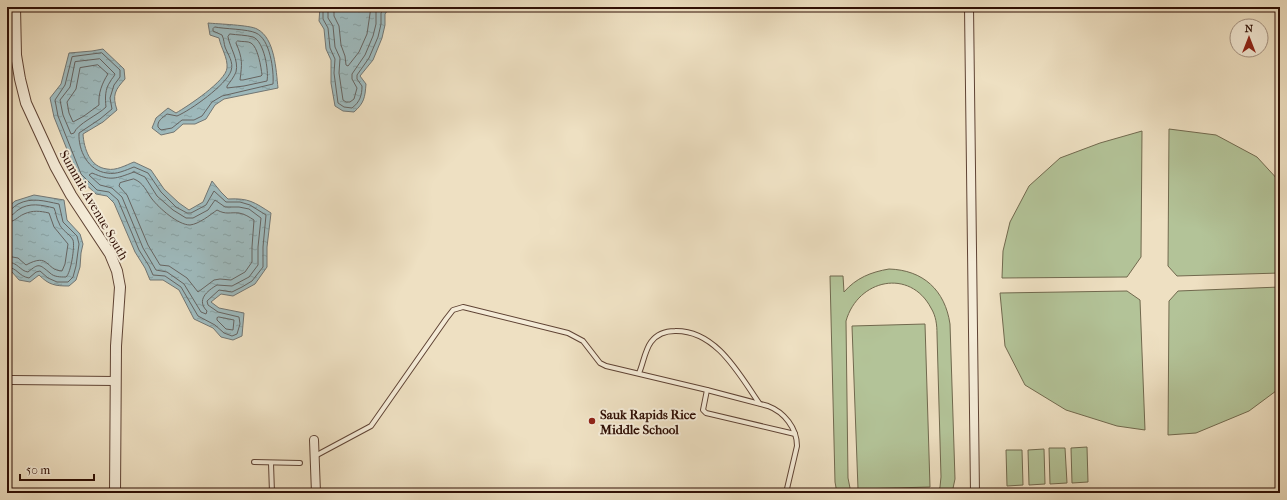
<svg xmlns="http://www.w3.org/2000/svg" width="1287" height="500" font-family="'IM FELL French Canon',serif">
<style>
.grass{fill:#b3c398;stroke:#71694e}
.water{fill:url(#water-ripples);stroke:#727673}
.lines{fill:none;stroke-linecap:round;stroke-linejoin:round}
.shore{stroke:#666461;stroke-width:1}
.service-casing{stroke:#5f4334;stroke-width:6}
.minor-casing{stroke:#5f4334;stroke-width:10}
.tertiary-casing{stroke:#5f4334;stroke-width:12}
.service{stroke:#f4ebd7;stroke-width:4}
.minor{stroke:#f4ebd7;stroke-width:8}
.tertiary{stroke:#f4ebd7;stroke-width:10}
.poi-dot{fill:#8f2418;stroke:#f4ebd7;stroke-width:1.5}
.labels{text-anchor:middle;dominant-baseline:central;stroke-width:4;stroke-linejoin:round;paint-order:stroke}
.street-label{font-size:13px;fill:#2f0f05;stroke:#f4ebd7}
.poi-label{font-size:13px;font-weight:bold;fill:#2f0f05;stroke:#f4ebd7;text-anchor:start}
</style>
<defs>
<pattern id="water-ripples" width="26" height="14" patternUnits="userSpaceOnUse"><rect width="26" height="14" fill="#9ebabd"/><path d="M2 4q2-2 4 0t4 0M15 11q2-2 4 0t4 0" fill="none" stroke="#889fa1"/></pattern>
</defs>
<rect width="100%" height="100%" fill="#eee0c2"/>
<filter id="stains"><feTurbulence type="fractalNoise" baseFrequency=".005" numOctaves="4"/><feColorMatrix values="0 0 0 0 .2 0 0 0 0 .09 0 0 0 0 .02 0 0 0 .5 -.17"/></filter>
<radialGradient id="worn" r=".72"><stop offset=".6" stop-color="#630" stop-opacity="0"/><stop offset="1" stop-color="#630" stop-opacity=".3"/></radialGradient>
<!-- grass -->
<g class="grass">
<polygon points="1169,129 1216,135 1257,157 1280,182 1280,273 1177,276 1168,266"/>
<polygon points="1142,131 1141,257 1127,277 1002,278 1003,251 1010,222 1029,186 1060,158 1100,143"/>
<path d="M889,269c34,1 56,21 61,55l5,155 -3,14h-14l2,-6 1,-10 -4,-143c0,-9 -1,-18 -6,-26 -21,-40 -73,-29 -85,13l2,157 3,15h-14l-2,-11 -5,-206h13l1,16c12,-14 27,-20 45,-23z"/>
<polygon points="1280,287 1280,388 1249,411 1196,433 1168,435 1169,301 1178,291"/>
<polygon points="1127,291 1140,300 1145,430 1117,426 1066,410 1025,385 1005,346 1000,293"/>
<polygon points="925,324 930,487 858,489 852,326"/>
<polygon points="1087,447 1088,482 1072,483 1071,448"/>
<polygon points="1049,448 1065,448 1067,483 1050,484"/>
<polygon points="1044,449 1045,484 1029,485 1028,450"/>
<polygon points="1006,450 1022,450 1023,485 1007,486"/>
</g>
<!-- water -->
<g class="water">
<path d="M320,7h70l-5,7v11l-3,13 -9,22 -13,16 6,8c-1,14 -2,19 -12,28l-11,-1 -8,-5 -4,-23v-23l-5,-11 -2,-20 -5,-8z"/>
<path d="M208,23c10,1 42,2 49,6 18,9 19,41 21,59l-54,11 -9,6 -9,14 -11,5h-12l-9,8 -13,3 -9,-7 4,-10 12,-10 8,5c12,-7 50,-32 51,-45 1,-10 -6,-20 -8,-30l-9,-3z"/>
<path d="M103,49l21,20 1,10c-10,11 -13,16 -8,31l-14,12 -20,12c1,15 7,33 24,35 9,2 19,-4 27,-7l17,8 13,19 15,14 10,7 14,-8 9,-21 9,11 7,7c21,-1 26,3 43,14l-4,34v20l-12,17 -22,12 -12,-2 -10,8 8,6 25,5 -2,23 -9,4 -12,-3 -8,-9 -19,-9 -15,-29 -16,-10h-13l-5,-12 -10,-16 -21,-49 -7,-7 -11,-2 -18,-17 -24,-60 -4,-19 11,-14 8,-31 23,-2z"/>
<path d="M34,195l30,5 3,20 13,14 3,10 -2,9 -1,14 -4,13 -7,6c-14,0 -20,-1 -30,-11l-9,7 -11,-2 -7,-8 -5,-2v-62l8,-7z"/>
</g>
<g class="lines">
<!-- shore -->
<g class="shore">
<path d="M323,7v12l5,9 2,20 5,11 -1,14 4,30 6,4 8,1c8,-6 10,-13 10,-22l-5,-7v-4l12,-17 9,-21 3,-13v-11l4,-6"/>
<polyline points="328,7 328,18 333,26 335,47 340,58 339,73 343,100 346,102 350,102 354,99 357,88 352,79 352,74 365,55 373,36 376,24 376,12 379,7"/>
<polyline points="334,7 334,16 339,26 341,45 345,56 346,65 348,66 359,52 367,34 371,7"/>
<path d="M215,27c9,2 33,2 41,6 14,6 18,37 17,51l-51,12 -10,6 -10,14 -8,4h-12l-10,8 -11,2 -3,-3c-1,-6 4,-9 9,-13l10,2c14,-6 49,-31 54,-45 3,-9 -3,-16 -6,-24 -1,-3 -1,-8 -3,-12l-9,-4v-2z"/>
<path d="M230,34c7,1 16,1 23,3 11,4 16,34 14,44l-23,5 -17,2v-2c3,-4 7,-9 9,-14 3,-12 -6,-24 -8,-35z"/>
<path d="M238,41c4,1 10,0 13,2 7,4 10,24 11,32l-1,1 -18,4h-3c2,-16 3,-21 -4,-37z"/>
<path d="M102,53l18,17v7l-6,8 -4,13 2,11 -12,10 -21,14c-1,17 9,38 28,40 9,2 19,-3 27,-6l14,6 13,19 15,15 11,6h4l15,-8 8,-14 12,11h14l10,3 16,10 -3,32v20l-11,14 -10,6 -10,5 -13,-2 -12,11 1,4 10,7 21,5 1,7 -3,10 -5,2 -8,-3 -9,-8 -17,-9 -17,-29 -16,-11 -12,-1 -4,-9 -10,-16 -21,-50 -9,-8 -12,-2 -16,-16 -23,-58 -3,-16 10,-15 7,-28z"/>
<path d="M100,59l15,15c-1,3 -3,4 -5,8 -5,7 -5,16 -4,25 -8,8 -29,17 -32,26l-3,1 -8,-19 -3,-15 10,-13 5,-25z"/>
<path d="M98,65l10,9c-6,9 -10,20 -9,31l-15,11 -11,6 -4,-9 -2,-11 9,-13 4,-21z"/>
<path d="M134,172l11,5 12,19 16,14 13,8h7l15,-8 7,-10 10,7h14l10,2 12,9 -3,29v18l-9,12 -17,9 -15,-1c-10,6 -21,15 -10,26l-1,3 -5,-2 -17,-28 -17,-12 -11,-2 -13,-22 -21,-51 -10,-9 -12,-3 -11,-10 3,-2c19,8 23,6 42,-1z"/>
<path d="M134,179c10,4 12,12 18,20 7,9 26,26 38,26 9,-1 20,-10 27,-15 9,5 13,2 22,3 6,1 10,4 15,7l-2,27v15l-7,10 -14,8 -11,-1 -6,1 -16,12 -11,-14 -18,-12 -9,-1 -12,-20 -21,-50 -8,-9 1,-3z"/>
<path d="M7,211c5,-1 6,-4 11,-7 14,-7 26,-3 41,0l4,18 14,14 2,8 -3,22 -3,11 -5,5h-11l-9,-4 -8,-7 -4,1 -7,6c-11,-2 -11,-10 -22,-11"/>
<path d="M7,216c6,0 7,-3 11,-6 11,-8 24,-5 36,-2 2,4 2,10 5,15 2,7 11,11 14,17 2,6 -2,33 -7,37 -6,0 -12,0 -16,-4 -11,-9 -11,-10 -22,-1 -8,-1 -10,-10 -21,-10"/>
<path d="M7,222c8,0 10,-5 17,-8 9,-4 16,-3 25,-1l5,14 14,17 -3,20 -3,7c-17,-1 -12,-19 -36,-6l-8,-7 -11,-2"/>
<polygon points="219,317 234,320 233,330 226,329 217,320 217,318"/>
</g>
<!-- service casing -->
<g class="service-casing">
<g id="service">
<path d="M639,373c4,-9 6,-23 12,-31 6,-8 14,-11 24,-11 41,-1 64,43 84,72"/>
<polyline points="707,390 703,410 706,413 795,434"/>
<path d="M315,456l56,-30 75,-107 7,-9 10,-3 105,26 15,8 17,22 6,3 101,24 61,16c16,6 29,22 29,40l-11,47"/>
<polyline points="254,462 300,463"/>
<polyline points="271,463 272,493"/>
</g>
</g>
<!-- minor casing -->
<g class="minor-casing">
<g id="minor">
<polyline points="969,7 975,493"/>
<polyline points="11,380 115,381"/>
<polyline points="314,440 316,493"/>
</g>
</g>
<!-- tertiary casing -->
<g class="tertiary-casing">
<polyline id="tertiary" points="15,7 16,55 20,79 26,103 55,166 71,195 110,254 117,271 120,287 116,346 115,493"/>
</g>
<!-- service -->
<use href="#service" class="service"/>
<!-- minor -->
<use href="#minor" class="minor"/>
<!-- tertiary -->
<use href="#tertiary" class="tertiary"/>
</g>
<!-- markers -->
<circle class="poi-dot" cx="592" cy="421" r="4"/>
<g class="labels">
<!-- street labels -->
<g class="street-label">
<text transform="translate(94 205) rotate(60)">Summit Avenue South</text>
</g>
<!-- poi labels -->
<g class="poi-label">
<text x="600" y="414">Sauk Rapids Rice<tspan x="600" dy="15">Middle School</tspan></text>
</g>
</g>
<!-- margin -->
<rect width="1287" height="500" fill="none" stroke="#eee0c2" stroke-width="24"/>
<rect x="8" y="8" width="1271" height="484" fill="none" stroke="#2f0f05" stroke-width="2"/>
<rect x="12" y="12" width="1263" height="476" fill="none" stroke="#2f0f05"/>
<!-- north arrow -->
<g transform="translate(1249 38)"><circle r="19" fill="#f4ebd7" stroke="#a59383"/>
<path d="M0-3L7 15L0 10L-7 15Z" fill="#8f2418"/>
<text y="-6" font-size="11" font-weight="bold" text-anchor="middle" fill="#2f0f05">N</text>
</g>
<!-- scale -->
<path d="M20 474v6h74v-6" fill="none" stroke="#2f0f05" stroke-width="2"/>
<text x="26" y="474" font-size="12" fill="#2f0f05" stroke="#f4ebd7" stroke-width="3" paint-order="stroke">50 m</text>
<rect width="100%" height="100%" filter="url(#stains)"/>
<rect width="100%" height="100%" fill="url(#worn)"/>
</svg>
